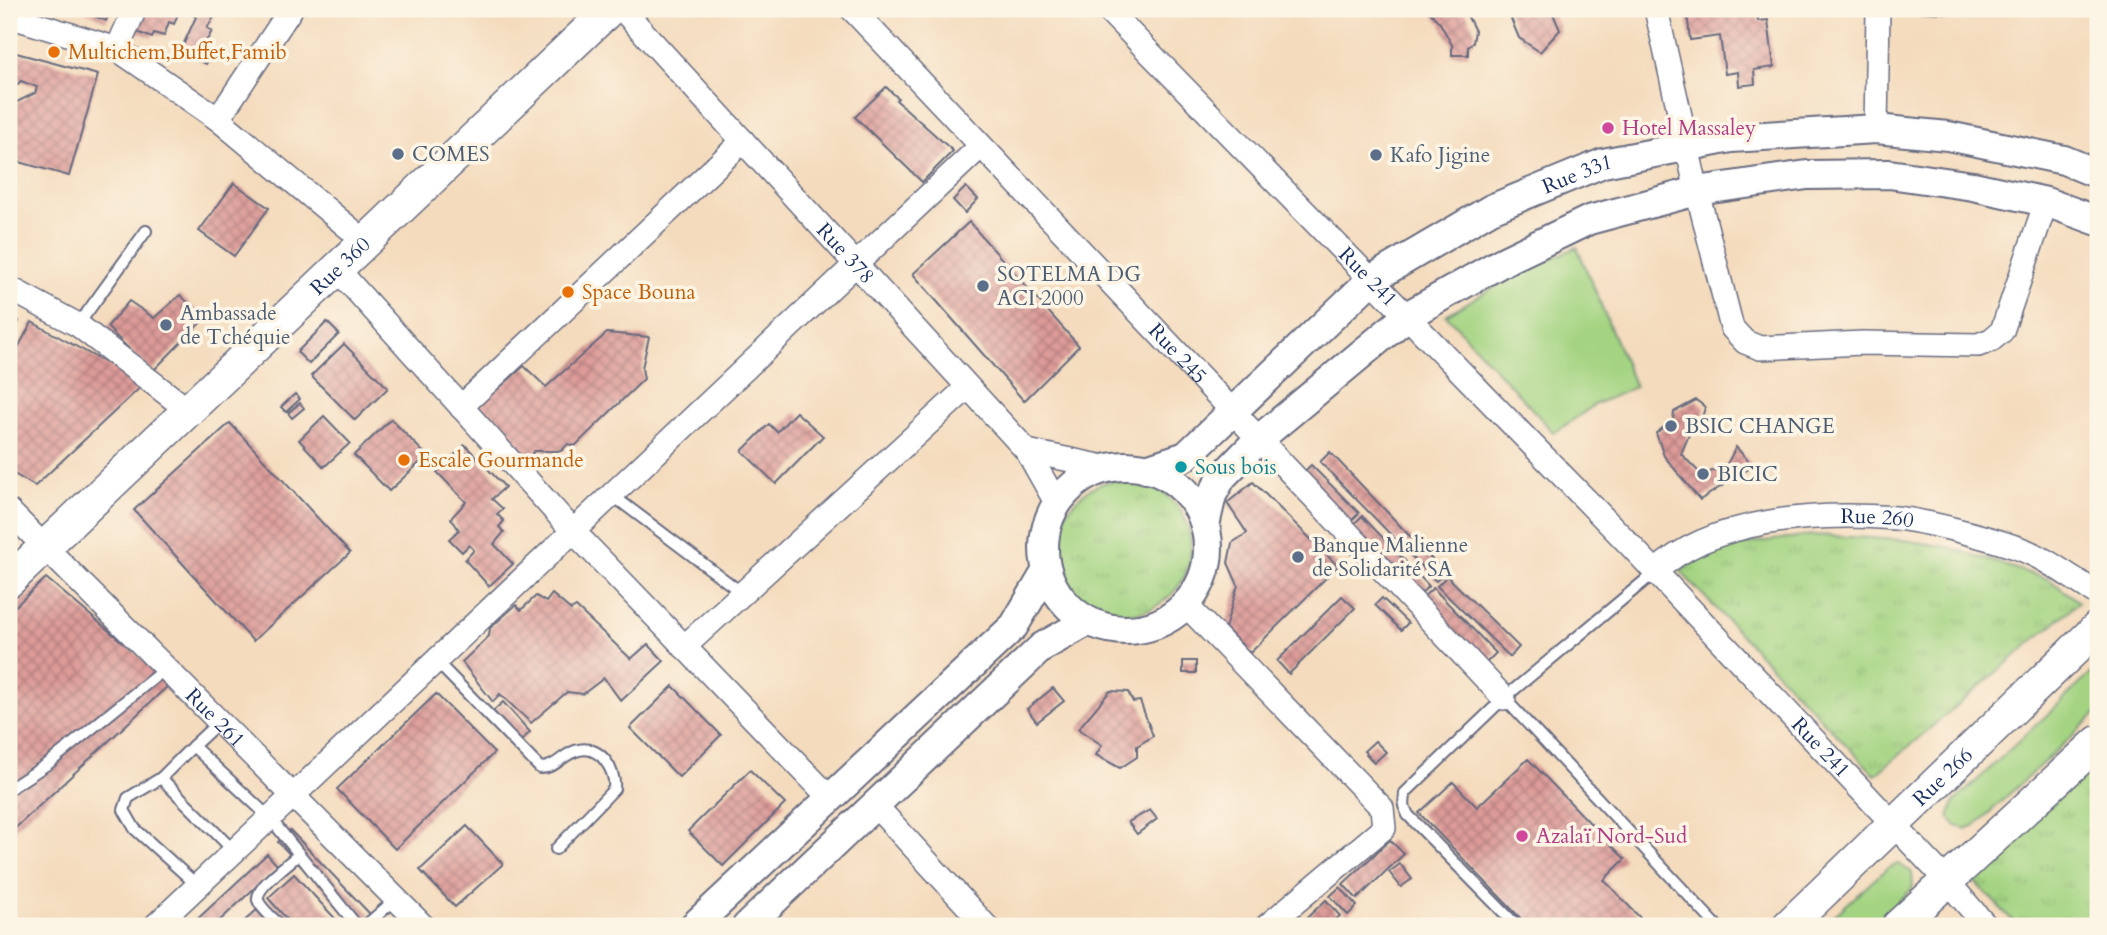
<svg xmlns="http://www.w3.org/2000/svg" width="2107" height="935" font-family="Cardo,serif">
<style>
.green{fill:#a4d482;stroke:#608270;stroke-width:2}
.park{fill:url(#park-tufts);stroke:#608270;stroke-width:2}
.building{fill:url(#building-cross-hatch)}
.lines{fill:none;stroke-linecap:round;stroke-linejoin:round}
.service-casing{stroke:#676b7f;stroke-width:14}
.minor-casing{stroke:#676b7f;stroke-width:26}
.tertiary-casing{stroke:#676b7f;stroke-width:32}
.secondary-casing{stroke:#676b7f;stroke-width:35}
.service{stroke:#fff;stroke-width:10}
.minor{stroke:#fff;stroke-width:23}
.tertiary{stroke:#fff;stroke-width:28}
.secondary{stroke:#fff;stroke-width:32}
.food-dot{fill:#e8710a;stroke:#fcf5e5;stroke-width:2.5}
.hotel-dot{fill:#d1479c;stroke:#fcf5e5;stroke-width:2.5}
.service-dot{fill:#5c6f8a;stroke:#fcf5e5;stroke-width:2.5}
.culture-dot{fill:#0f9aa8;stroke:#fcf5e5;stroke-width:2.5}
.labels{text-anchor:middle;dominant-baseline:central;stroke-width:7;stroke-linejoin:round;paint-order:stroke}
.food-label{font-size:21px;fill:#c56008;stroke:#fcf5e5;text-anchor:start}
.hotel-label{font-size:21px;fill:#b23c85;stroke:#fcf5e5;text-anchor:start}
.service-label{font-size:21px;fill:#4e5e75;stroke:#fcf5e5;text-anchor:start}
.street-label{font-size:21px;fill:#1b2f5e;stroke:#fcf5e5}
.culture-label{font-size:21px;fill:#0d838f;stroke:#fcf5e5;text-anchor:start}
</style>
<defs>
<pattern id="park-tufts" width="24" height="20" patternUnits="userSpaceOnUse" patternTransform="scale(1.75)"><rect width="24" height="20" fill="#a4d482"/><path d="M3 7l-1-3M5 7V3M7 7l1-3M15 17l-1-3M17 17v-4M19 17l1-3" fill="none" stroke="#8db673"/></pattern>
<pattern id="building-cross-hatch" width="8" height="8" patternUnits="userSpaceOnUse" patternTransform="scale(1.75)"><rect width="8" height="8" fill="#dd9b98"/><path d="M0 0l8 8M0 8l8-8" fill="none" stroke="#b27f7f"/></pattern>
</defs>
<rect width="100%" height="100%" fill="#fcf5e5"/>
<filter id="ink" filterUnits="userSpaceOnUse"><feTurbulence type="fractalNoise" baseFrequency=".0143" numOctaves="2"/><feDisplacementMap in="SourceGraphic" scale="14" xChannelSelector="R" yChannelSelector="G"/><feConvolveMatrix kernelMatrix="1 2 1 2 8 2 1 2 1" color-interpolation-filters="sRGB"/></filter>
<filter id="wash" filterUnits="userSpaceOnUse"><feTurbulence type="fractalNoise" baseFrequency=".00686" numOctaves="4" result="noise"/><feDisplacementMap in="SourceGraphic" scale="28" xChannelSelector="R" yChannelSelector="G"/><feGaussianBlur stdDeviation="1.57" result="paint"/><feColorMatrix in="noise" values="0 0 0 0 0 0 0 0 0 0 0 0 0 0 0 0 0 1.4 0 .05"/><feComposite in="paint" operator="in"/></filter>
<g filter="url(#wash)">
<rect width="100%" height="100%" fill="#f4dbbd"/>
<!-- green -->
<g class="green">
<polygon points="1577,247 1635,387 1596,404 1554,433 1446,315 1515,275"/>
<polygon points="2098,667 2098,712 1976,825 1966,829 1956,826 1949,817 1954,802"/>
<polygon points="1898,864 1912,872 1913,888 1873,926 1823,926 1887,868"/>
</g>
<!-- park -->
<g class="park">
<circle cx="1124" cy="547" r="67"/>
<path d="M1814,535l89,5 45,7 102,33 29,22 -204,173 -195,-204c39,-28 88,-30 134,-36z"/>
<polygon points="2098,763 2098,926 2018,926 1971,878"/>
</g>
<g id="blocks">
<!-- building -->
<g class="building">
<polygon points="87,9 111,9 106,21 86,12"/>
<polygon points="144,9 175,9 179,11 174,24 169,22 164,36 154,33 152,38 135,31"/>
<polygon points="195,9 214,17 207,28 212,31 202,49 212,54 206,64 192,56 189,59 179,54 196,17 192,14"/>
<polygon points="1427,9 1464,9 1475,31 1473,43 1468,47 1468,55 1452,55 1452,45 1440,23"/>
<polygon points="1507,9 1551,9 1560,30 1540,52 1519,38"/>
<polygon points="1702,9 1731,9 1732,15 1757,12 1758,21 1768,20 1774,67 1754,70 1755,84 1739,86 1738,72 1725,74 1720,36 1690,40 1687,11"/>
<polygon points="1903,9 1984,9 1983,15 1903,11"/>
<polygon points="9,51 98,75 69,176 9,159 9,102 13,104 35,93 37,87 21,81 13,88 9,97"/>
<polygon points="886,87 898,98 896,100 953,151 922,182 855,117"/>
<polygon points="234,183 269,208 234,256 199,231"/>
<polygon points="966,187 978,199 965,213 953,200"/>
<polygon points="969,222 1079,346 1024,401 913,274"/>
<polygon points="180,295 205,318 152,372 107,327 129,301 154,318"/>
<polygon points="9,317 19,321 9,344"/>
<polygon points="32,322 144,384 35,486 9,471 9,364"/>
<polygon points="327,322 339,334 309,364 297,352"/>
<polygon points="607,333 649,337 642,368 644,379 575,446 568,444 561,451 534,451 525,462 473,411 524,366 546,387"/>
<polygon points="344,344 388,388 355,420 311,376"/>
<polygon points="295,394 300,399 286,412 281,407"/>
<polygon points="1696,400 1705,407 1700,426 1690,432 1681,454 1702,475 1726,466 1736,447 1753,466 1700,500 1664,456 1656,433 1673,420 1674,412"/>
<polygon points="300,403 304,408 292,418 288,413"/>
<polygon points="796,412 823,436 776,484 742,451 769,424 777,432"/>
<polygon points="324,416 350,443 324,467 299,440"/>
<polygon points="391,419 427,456 389,491 354,455"/>
<polygon points="230,423 350,553 253,641 134,510"/>
<polygon points="465,445 505,487 492,499 503,509 497,514 504,521 499,527 504,532 494,544 513,564 489,586 465,560 474,550 469,545 462,552 449,539 459,530 451,518 466,502 437,472"/>
<polygon points="1330,452 1445,573 1436,581 1320,462"/>
<polygon points="1311,465 1359,513 1349,523 1301,475"/>
<polygon points="1253,482 1338,566 1250,653 1225,628 1238,585 1228,563 1232,543 1247,533 1227,503"/>
<polygon points="1362,516 1429,586 1418,596 1352,526"/>
<polygon points="1447,576 1519,647 1510,657 1437,586"/>
<polygon points="46,578 171,683 9,834 9,612"/>
<polygon points="1433,588 1496,653 1485,664 1422,598"/>
<polygon points="552,594 571,610 576,607 631,659 648,644 664,661 621,701 604,678 583,694 567,692 531,723 500,694 493,702 462,662 489,636 490,628 516,605 521,610 536,596 546,602"/>
<polygon points="1342,596 1355,608 1289,674 1277,661"/>
<polygon points="1382,598 1408,623 1401,630 1375,605"/>
<rect x="1183" y="661" width="13" height="12"/>
<polygon points="673,686 721,735 679,777 630,728"/>
<polygon points="1053,688 1064,701 1037,722 1027,709"/>
<polygon points="1110,691 1128,692 1133,702 1140,701 1153,736 1137,746 1137,757 1120,768 1096,755 1102,745 1078,729"/>
<polygon points="436,694 494,753 395,849 337,789"/>
<polygon points="503,702 530,732 520,742 493,711"/>
<polygon points="1375,741 1386,752 1374,763 1364,751"/>
<polygon points="1528,759 1625,859 1604,880 1648,926 1528,926 1419,813 1453,782 1477,807"/>
<polygon points="750,770 785,804 723,866 688,831"/>
<polygon points="1150,810 1157,819 1137,834 1128,822"/>
<polygon points="467,826 503,864 455,907 420,870"/>
<polygon points="290,830 370,914 358,926 278,842"/>
<polygon points="1390,840 1404,854 1357,899 1343,884"/>
<polygon points="267,854 278,866 214,926 190,926"/>
<polygon points="1400,864 1412,879 1401,887 1389,872"/>
<polygon points="294,874 342,926 293,926 268,898"/>
<polygon points="1340,887 1357,906 1348,915 1330,896"/>
<polygon points="1326,900 1340,916 1328,926 1298,926"/>
<polygon points="259,908 275,926 239,926"/>
</g>
</g>
</g>
<g filter="url(#ink)">
<use href="#blocks" fill-opacity="0" stroke="#676b7f" stroke-width="2"/>
<g class="lines">
<!-- service casing -->
<g class="service-casing">
<g id="service">
<polyline points="78,325 146,231"/>
<polyline points="612,495 742,593"/>
<path d="M436,661l104,107c17,0 23,-15 39,-18 22,-5 37,21 35,39l-58,60"/>
<polyline points="1504,698 1717,926"/>
<polyline points="220,721 193,746 270,818 357,926"/>
<polyline points="193,746 161,778 235,852"/>
<polyline points="161,778 128,798 124,810 135,829 198,886"/>
<polyline points="9,789 49,763 166,668"/>
<path d="M281,926c-7,-7 -20,-17 -23,-26 -3,-13 32,-37 41,-46"/>
<polyline points="365,926 396,899"/>
<polyline points="1517,926 1408,815 1404,806 1405,793 1504,698 1654,573"/>
</g>
</g>
<!-- minor casing -->
<g class="minor-casing">
<g id="minor">
<path id="s1" d="M622,9l405,442 30,53"/>
<path id="s2" d="M852,9l652,689"/>
<path id="s3" d="M1107,9l524,537 316,335 39,45"/>
<polyline points="1656,9 1697,191 1732,328 1745,342 1760,348 1862,343 1978,345 1991,340 2002,331 2046,202"/>
<polyline points="9,16 117,49 218,119 367,243"/>
<polyline points="117,49 135,9"/>
<polyline points="218,119 291,9"/>
<polyline points="1876,129 1878,9"/>
<polyline points="338,270 573,531 830,798"/>
<polyline points="9,288 78,325 175,400"/>
<polyline points="461,407 743,141"/>
<polyline points="1027,451 1109,468"/>
<path id="s4" d="M9,511l414,415"/>
<path id="s5" d="M1654,573c58,-56 166,-61 242,-55 30,3 90,19 119,29 29,9 57,32 83,47"/>
<polyline points="1186,605 1382,808 1384,828 1267,926"/>
<polyline points="684,647 968,387"/>
<polyline points="875,805 986,926"/>
<polyline points="155,926 981,146"/>
</g>
</g>
<!-- tertiary casing -->
<g class="tertiary-casing">
<g id="tertiary">
<circle cx="1126" cy="548" r="82"/>
<path id="s6" d="M1146,469l40,-13 186,-177 119,-70 112,-46 128,-25 145,-9 72,7 116,24 34,14"/>
<polyline points="1205,525 1212,495 1222,477 1258,440 1407,316 1504,261 1589,220 1697,191 1807,175 1889,174 1973,186 2046,202 2098,221"/>
<polyline points="694,926 1014,626 1047,570"/>
<polyline points="747,926 1042,647 1088,621"/>
</g>
</g>
<!-- secondary casing -->
<g class="secondary-casing">
<g id="secondary">
<path id="s7" d="M9,581l601,-572"/>
<path id="s8" d="M1788,926l310,-299"/>
<polyline points="1898,926 2098,742"/>
</g>
</g>
<!-- service -->
<use href="#service" class="service"/>
<!-- minor -->
<use href="#minor" class="minor"/>
<!-- tertiary -->
<use href="#tertiary" class="tertiary"/>
<!-- secondary -->
<use href="#secondary" class="secondary"/>
</g>
</g>
<!-- markers -->
<g class="food-dot">
<circle cx="54" cy="52" r="7"/>
<circle cx="568" cy="292" r="7"/>
<circle cx="404" cy="460" r="7"/>
</g>
<g class="hotel-dot">
<circle cx="1608" cy="128" r="7"/>
<circle cx="1522" cy="836" r="7"/>
</g>
<g class="service-dot">
<circle cx="398" cy="154" r="7"/>
<circle cx="1376" cy="155" r="7"/>
<circle cx="983" cy="286" r="7"/>
<circle cx="166" cy="325" r="7"/>
<circle cx="1671" cy="426" r="7"/>
<circle cx="1703" cy="474" r="7"/>
<circle cx="1298" cy="557" r="7"/>
</g>
<circle class="culture-dot" cx="1181" cy="467" r="7"/>
<g class="labels">
<!-- food labels -->
<g class="food-label">
<text x="68" y="52">Multichem,Buffet,Famib</text>
<text x="582" y="292">Space Bouna</text>
<text x="418" y="460">Escale Gourmande</text>
</g>
<!-- hotel labels -->
<g class="hotel-label">
<text x="1622" y="128">Hotel Massaley</text>
<text x="1536" y="836">Azalaï Nord-Sud</text>
</g>
<!-- service labels -->
<g class="service-label">
<text x="412" y="154">COMES</text>
<text x="1390" y="155">Kafo Jigine</text>
<text x="997" y="274">SOTELMA DG<tspan x="997" dy="24">ACI 2000</tspan></text>
<text x="180" y="313">Ambassade<tspan x="180" dy="24">de Tchéquie</tspan></text>
<text x="1685" y="426">BSIC CHANGE</text>
<text x="1717" y="474">BICIC</text>
<text x="1312" y="545">Banque Malienne<tspan x="1312" dy="24">de Solidarité SA</tspan></text>
</g>
<!-- street labels -->
<g class="street-label">
<text stroke="none"><textPath href="#s6" startOffset="530">Rue 331</textPath></text>
<text stroke="none"><textPath href="#s1" startOffset="331">Rue 378</textPath></text>
<text stroke="none"><textPath href="#s7" startOffset="457">Rue 360</textPath></text>
<text stroke="none"><textPath href="#s3" startOffset="374">Rue 241</textPath></text>
<text stroke="none"><textPath href="#s2" startOffset="474">Rue 245</textPath></text>
<text stroke="none"><textPath href="#s5" startOffset="236">Rue 260</textPath></text>
<text stroke="none"><textPath href="#s4" startOffset="292">Rue 261</textPath></text>
<text stroke="none"><textPath href="#s3" startOffset="1027">Rue 241</textPath></text>
<text stroke="none"><textPath href="#s8" startOffset="215">Rue 266</textPath></text>
</g>
<!-- culture labels -->
<g class="culture-label">
<text x="1195" y="467">Sous bois</text>
</g>
</g>
<!-- margin -->
<rect width="2107" height="935" fill="none" stroke="#fcf5e5" stroke-width="35"/>
</svg>
